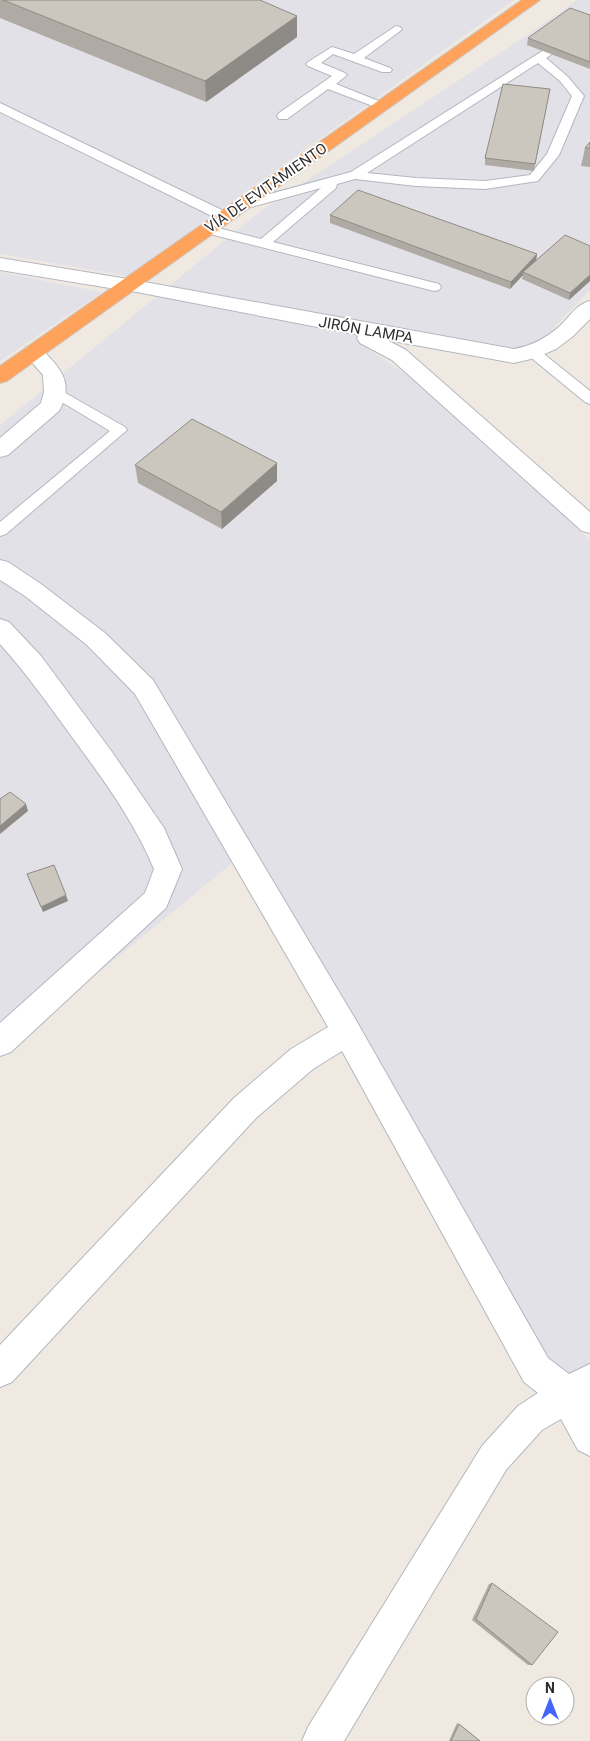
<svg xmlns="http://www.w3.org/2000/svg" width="590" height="1741" font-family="Roboto,sans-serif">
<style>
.industrial{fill:#e3e1e8}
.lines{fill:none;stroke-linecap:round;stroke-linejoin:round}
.lane-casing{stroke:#b4b7c1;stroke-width:2}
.street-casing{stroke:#b4b7c1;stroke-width:2}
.secondary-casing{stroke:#b4b7c1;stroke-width:2}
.highway-casing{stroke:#c9c9c9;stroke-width:2}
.lane{fill:#fff;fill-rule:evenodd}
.street{fill:#fff;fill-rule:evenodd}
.secondary{fill:#fff;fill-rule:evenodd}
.highway{fill:#ffa35c;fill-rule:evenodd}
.wall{fill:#afaba4}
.shaded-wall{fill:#8e8b86}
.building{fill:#cbc7bf;stroke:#8e8b86}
.labels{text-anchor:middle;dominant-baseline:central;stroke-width:4;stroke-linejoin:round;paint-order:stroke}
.far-street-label{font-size:15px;fill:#2e2e2e;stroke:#fff}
</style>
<rect width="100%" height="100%" fill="#efe9e1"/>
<!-- industrial -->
<g class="industrial">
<polygon points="0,0 514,0 127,276 0,254"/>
<polygon points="577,0 590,0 590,290 542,340 515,349 392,330 359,343 432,391 590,540 590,1374 557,1393 241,856 0,1053 0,425 262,210 532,32"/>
<polygon points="0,272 102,292 0,361"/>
</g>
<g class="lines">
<!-- lane casing -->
<g class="lane-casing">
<g id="lane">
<path d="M590,21v8l-44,29 22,19 16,19 -25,59 -21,26 -53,8 -69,-3 -61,-7 -18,5 -1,4 -63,54 166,42 2,3 -2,3 -5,1 -232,-59 -1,-3 6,-4 54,14 60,-51 -81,22 -4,-1 -2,-3 2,-3 115,-31zM538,63l22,18 12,15 -25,58 -17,21 -45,6 -69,-3 -49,-5z"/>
<polygon points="396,26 400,27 402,29 400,31 364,58 390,68 392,70 390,72 382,72 333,54 321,63 345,73 347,75 336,84 386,104 388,106 386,108 378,108 328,89 287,119 279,119 277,116 279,113 332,76 308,66 306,64 308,62 332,47 354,54"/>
<polygon points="0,103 230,214 231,217 225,221 220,220 0,112"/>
<polygon points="534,349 539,350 590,391 590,404 585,402 529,356 527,353 529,350"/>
<polygon points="55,387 125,427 127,430 6,534 0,536 0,522 110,431 50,395 48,392 50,389"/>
</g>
</g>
<!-- street casing -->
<g class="street-casing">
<g id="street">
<path d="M128,279l386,70c18,-3 32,-11 46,-23 9,-9 17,-22 30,-25v18l-18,18 -16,12 -21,9 -21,5 -127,-23 19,10 184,162v21l-8,-2 -190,-171 -32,-17 -3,-5 2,-3 -238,-46 -3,-4 3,-4z"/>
<path d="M33,345c8,2 11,6 16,12 16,16 23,32 10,54l-51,44 -8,2v-19l41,-35 3,-11 -1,-17 -20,-23 3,-5z"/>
<polygon points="0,560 8,562 41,584 105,633 153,680 357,1022 548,1358 569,1374 590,1364 590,1456 578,1450 561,1419 542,1430 506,1470 344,1741 302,1741 308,1727 482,1446 518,1406 538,1393 524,1382 342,1051 313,1069 256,1118 12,1382 0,1387 0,1345 234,1098 291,1049 328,1027 135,694 87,645 25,596 0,580"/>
<path d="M0,619l9,3 32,34 71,96 52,76 18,41 -16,39 -155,144 -11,4v-33l145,-130 9,-24c-20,-48 -51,-90 -82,-132 -23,-32 -46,-64 -72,-93z"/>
</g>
</g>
<!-- secondary casing -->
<g class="secondary-casing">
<polygon id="secondary" points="0,258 128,279 135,281 138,285 135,289 128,291 0,270"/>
</g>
<!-- highway casing -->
<g class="highway-casing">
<polygon id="highway" points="522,0 540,0 7,381 0,383 0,366"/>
</g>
<!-- lane -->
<use href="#lane" class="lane"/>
<!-- street -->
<use href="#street" class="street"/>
<!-- secondary -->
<use href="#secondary" class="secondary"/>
<!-- highway -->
<use href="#highway" class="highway"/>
</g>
<!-- wall -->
<g class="wall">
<polygon points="0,0 260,0 297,37 206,102 0,18"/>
<polygon points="590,15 590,69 527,45 528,38"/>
<polygon points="550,89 534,171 485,165 485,158"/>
<polygon points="590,142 590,167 581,166 585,148"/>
<polygon points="330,215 537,254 536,261 590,246 590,281 569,300 522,279 523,275 510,289 330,223"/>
<polygon points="277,463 277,481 222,529 138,483 135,465"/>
<polygon points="492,1583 532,1665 528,1665 472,1620 489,1584"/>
<polygon points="457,1723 459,1724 480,1741 449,1741"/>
</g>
<!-- shaded-wall -->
<g class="shaded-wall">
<polygon points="297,16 297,37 206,102 205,81"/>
<polygon points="537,254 536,261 523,272 523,275 510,289 511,282"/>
<polygon points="590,275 590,281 569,300 570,293"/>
<polygon points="277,463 277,481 222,529 221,512"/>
<polygon points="26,804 28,811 0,834 0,826"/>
<polygon points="66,895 68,901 43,912 41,907"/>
</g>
<!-- building -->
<g class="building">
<polygon points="3,0 260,0 297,16 205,81"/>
<polygon points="570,8 590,15 590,62 528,38"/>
<polygon points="503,84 550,89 535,164 485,158"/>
<polygon points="590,142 590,148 585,148"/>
<polygon points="358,190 537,254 511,282 330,215"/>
<polygon points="565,235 590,246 590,275 570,293 523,272"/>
<polygon points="192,419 277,463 221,512 135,465"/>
<polygon points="10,792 26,804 0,826 0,799"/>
<polygon points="54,865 66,895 41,907 27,874"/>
<polygon points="492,1583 558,1632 532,1665 476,1619"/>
<polygon points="459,1724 480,1741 451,1741"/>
</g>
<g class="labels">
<!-- far-street labels -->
<g class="far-street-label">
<text transform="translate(266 188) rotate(-35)">VÍA DE EVITAMIENTO</text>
<text transform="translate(366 330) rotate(10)">JIRÓN LAMPA</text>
</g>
</g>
<!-- north arrow -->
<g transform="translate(550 1701)"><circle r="24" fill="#ffffff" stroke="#ababab"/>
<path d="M0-4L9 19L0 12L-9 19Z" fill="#4264fb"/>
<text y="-8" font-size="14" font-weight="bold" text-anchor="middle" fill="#2e2e2e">N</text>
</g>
</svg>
